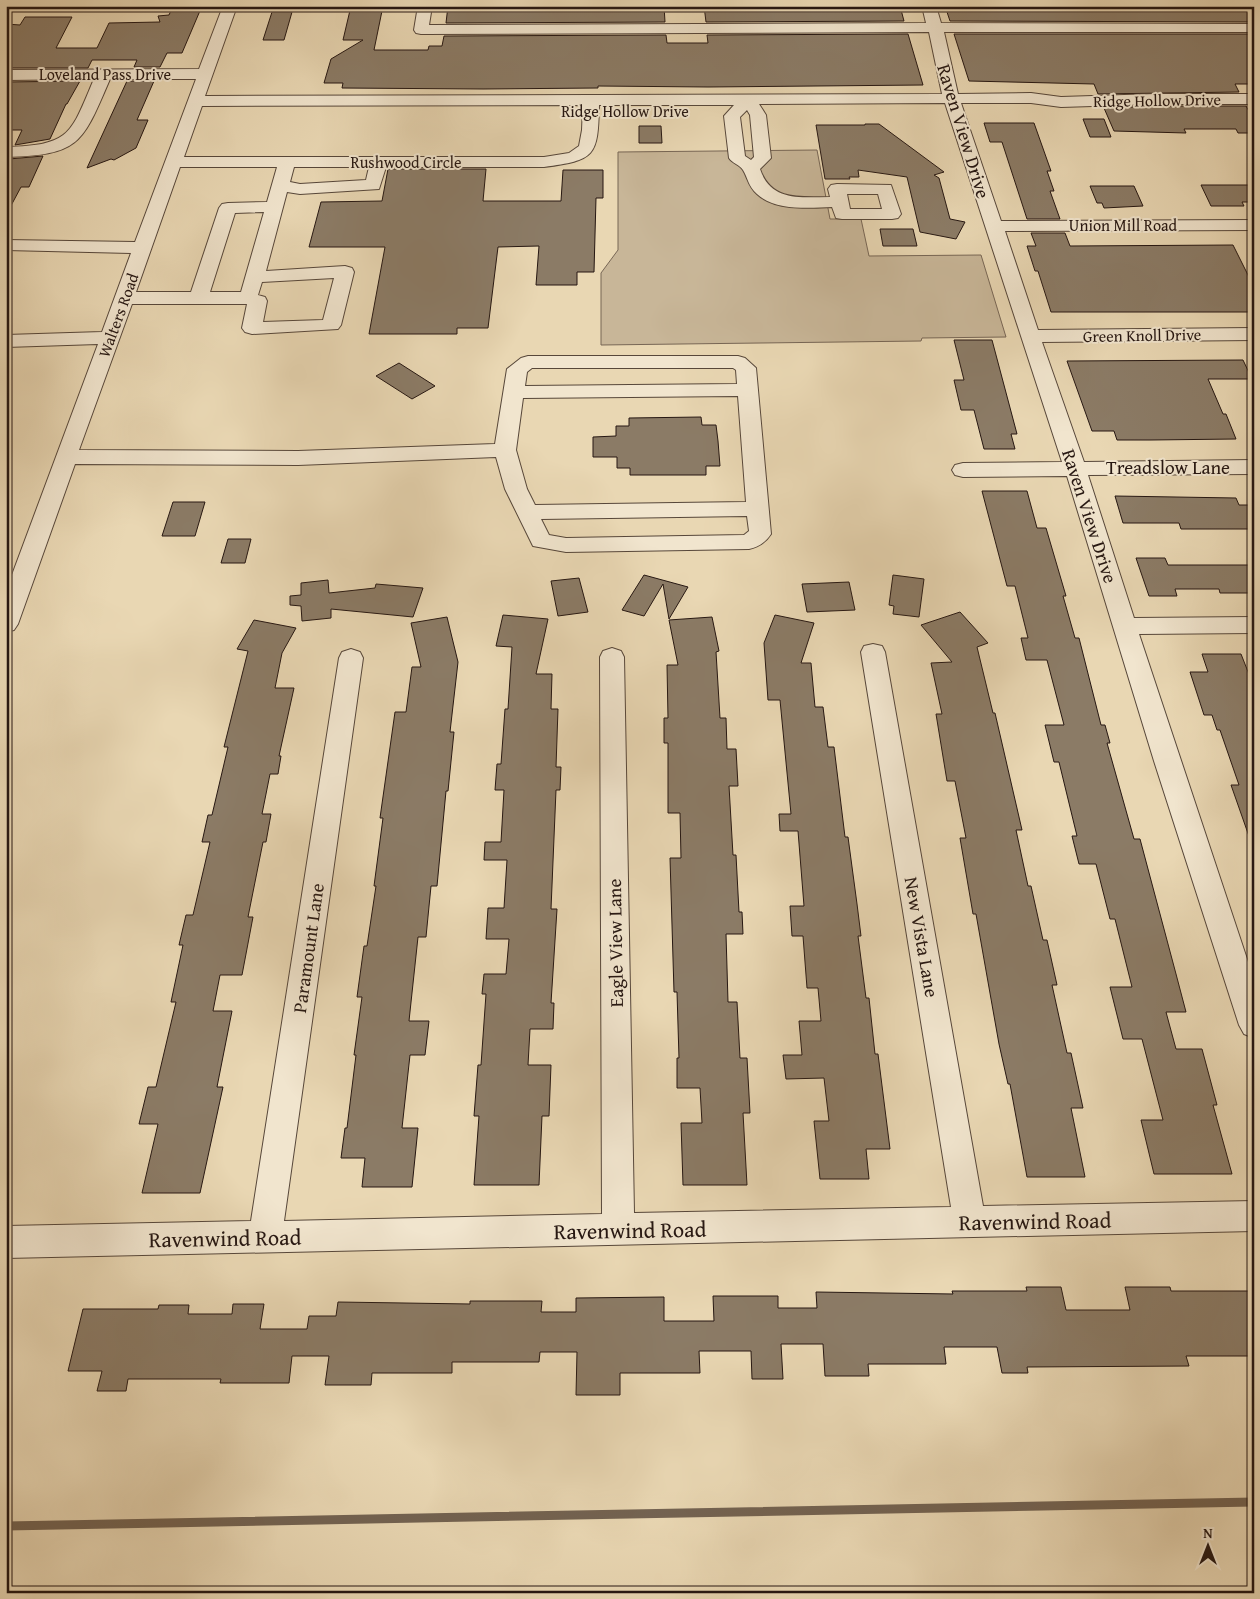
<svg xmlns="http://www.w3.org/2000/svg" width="1260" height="1599" font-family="'Gentium Book Plus',serif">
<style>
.green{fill:#c8b698;stroke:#765}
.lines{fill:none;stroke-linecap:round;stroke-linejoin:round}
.stream{stroke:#736352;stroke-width:9}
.building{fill:#8b7b66;stroke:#261712}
.minor-casing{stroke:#57473a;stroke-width:2}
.minor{fill:#f1e5ce;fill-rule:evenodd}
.labels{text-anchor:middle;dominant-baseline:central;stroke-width:4;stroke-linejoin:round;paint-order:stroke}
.far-street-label{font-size:16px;fill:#261712;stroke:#f1e5ce}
.street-label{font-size:19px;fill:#261712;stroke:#f1e5ce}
.near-street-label{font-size:22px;fill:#261712;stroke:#f1e5ce}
</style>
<rect width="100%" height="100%" fill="#e9d7b3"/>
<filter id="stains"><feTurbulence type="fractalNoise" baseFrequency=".004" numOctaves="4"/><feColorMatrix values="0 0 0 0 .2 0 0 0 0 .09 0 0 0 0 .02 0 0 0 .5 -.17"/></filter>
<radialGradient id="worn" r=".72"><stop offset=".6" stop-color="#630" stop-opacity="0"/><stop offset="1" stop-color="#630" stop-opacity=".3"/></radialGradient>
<!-- green -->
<polygon class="green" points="817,150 830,219 861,219 869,256 981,255 1006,337 922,338 921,341 601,345 601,273 618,250 618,152"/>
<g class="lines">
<!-- stream -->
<polyline class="stream" points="6,1526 1254,1502"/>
</g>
<!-- building -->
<g class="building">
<polygon points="173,6 202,6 182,53 167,53 160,67 134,67 137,60 92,60 88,68 6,68 6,24 20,25 25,17 72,17 56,48 97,48 109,23 160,22 158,16 169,15"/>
<polygon points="351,6 383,6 374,50 428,50 429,46 442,46 444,36 666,35 667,43 708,43 707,35 908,34 923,85 708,87 598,86 598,88 483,89 342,88 343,83 324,83 331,59 363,40 343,40"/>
<polygon points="448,6 664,6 665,22 446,23"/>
<polygon points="704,6 900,6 904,21 706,22"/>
<polygon points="945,6 1248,6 1254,16 1254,22 950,21"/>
<polygon points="272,12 292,12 284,40 263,40"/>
<polygon points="954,34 1254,34 1254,84 1235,84 1239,92 1098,94 1094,84 969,81"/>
<polygon points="80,81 67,104 66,104 50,139 15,145 22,130 6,130 6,82"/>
<polygon points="127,81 154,81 137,120 148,120 136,148 114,160 111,159 87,168"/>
<polygon points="1156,106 1246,106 1254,120 1254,133 1238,133 1236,129 1184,129 1186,133 1114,131 1104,108"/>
<polygon points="1083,119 1104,119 1111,137 1090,137"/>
<polygon points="984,123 1034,123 1051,171 1047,171 1054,191 1050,191 1060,219 1027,219 1002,142 990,142"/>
<polygon points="865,124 879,124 944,172 934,175 939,178 950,219 965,222 956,239 920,232 907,177 858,170 859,177 849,177 850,179 825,179 816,125 865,125"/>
<polygon points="639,126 661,126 662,143 639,143"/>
<polygon points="43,156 29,187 21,187 6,215 6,164 9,159"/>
<polygon points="388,169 486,169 483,201 561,201 563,170 603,170 603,198 596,198 594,272 577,272 577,285 536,285 539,246 498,247 488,328 457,328 457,334 369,334 385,247 309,247 321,202 382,201"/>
<polygon points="1201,185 1254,185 1254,202 1242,202 1244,206 1211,206"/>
<polygon points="1090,186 1134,186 1143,206 1104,208 1102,203 1097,203"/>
<polygon points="880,229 913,229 917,246 883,246"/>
<polygon points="1031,233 1065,233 1070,246 1233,245 1254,287 1254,312 1051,312 1038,271 1035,271 1027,246 1036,246"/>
<polygon points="954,340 992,340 1017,434 1011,434 1015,449 984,449 974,410 961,410 954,380 964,380"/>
<polygon points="1243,360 1252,379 1208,379 1223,414 1226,414 1236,439 1151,440 1117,440 1114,431 1092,431 1067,361"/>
<polygon points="399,363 435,386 412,399 376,376"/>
<polygon points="701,417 702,425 716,425 718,441 720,466 706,466 706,475 630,475 630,468 617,468 617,457 593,457 593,437 616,436 616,426 629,426 629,418"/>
<polygon points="982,491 1027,491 1037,528 1046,528 1066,596 1063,596 1075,638 1079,638 1101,725 1105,725 1110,743 1107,743 1134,839 1140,839 1176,974 1186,1012 1166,1012 1176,1049 1202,1049 1217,1105 1213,1105 1232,1174 1154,1174 1141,1120 1163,1120 1142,1039 1123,1039 1110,987 1132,987 1115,919 1110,919 1096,864 1079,864 1072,836 1077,836 1059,762 1054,762 1045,725 1064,725 1047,660 1026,660 1021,638 1028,638 1015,586 1007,586"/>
<polygon points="1115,496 1236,498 1239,505 1254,505 1254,529 1181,529 1179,523 1123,523"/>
<polygon points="173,502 205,502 195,536 162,536"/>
<polygon points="228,539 251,539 245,563 221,563"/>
<polygon points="1136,558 1165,558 1168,565 1254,565 1254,593 1220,593 1219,589 1175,589 1177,596 1149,596"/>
<polygon points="644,575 688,587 669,619 663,584 644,616 622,610"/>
<polygon points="893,575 924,579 919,617 893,614 894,606 889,605"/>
<polygon points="579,578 588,612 558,616 551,581"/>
<polygon points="328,580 329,593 375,588 376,584 423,588 413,617 331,609 331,618 302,621 301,606 290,605 290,596 301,595 301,583"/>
<polygon points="849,582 855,610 807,612 802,584"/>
<polygon points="960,612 988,643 977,647 993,713 995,713 1022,830 1016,830 1028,886 1031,886 1043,940 1047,940 1057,985 1052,985 1067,1053 1071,1053 1083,1108 1071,1108 1085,1177 1027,1177 1010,1084 1008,1084 999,1044 976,914 973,914 960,838 966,838 955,781 947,781 936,714 942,714 931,663 952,662 921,625"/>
<polygon points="503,615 548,619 536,674 552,674 551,709 558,709 556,767 561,767 560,790 556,790 551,909 557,909 551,1003 554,1003 553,1029 530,1029 528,1065 551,1065 549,1116 542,1116 539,1185 474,1185 479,1116 474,1116 478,1065 481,1065 486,994 482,994 484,974 506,974 509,939 486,939 488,908 504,908 507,860 484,860 485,842 501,842 504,790 495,790 497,764 501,764 505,709 508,709 512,647 496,646"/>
<polygon points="775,615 814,623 801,663 811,663 815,707 823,707 828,747 834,747 845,837 848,837 857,904 861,936 858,936 866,998 869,998 875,1054 878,1054 890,1149 866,1149 869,1179 820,1179 814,1121 829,1121 824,1078 786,1079 783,1055 802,1055 799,1021 821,1021 818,988 807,988 803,936 792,936 790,906 804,906 798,831 780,831 779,814 791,814 780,700 768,700 764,643"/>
<polygon points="447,617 458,662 450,732 454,732 448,791 446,791 437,886 431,886 426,937 418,937 409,1021 429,1021 425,1055 410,1055 402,1128 418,1128 412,1187 362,1187 365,1158 341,1158 345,1128 347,1128 356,1055 354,1055 362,997 357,997 364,946 367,946 376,886 374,886 383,818 380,818 395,712 406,712 412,667 421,667 411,623"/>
<polygon points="712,617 719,651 716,652 720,718 726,718 727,749 736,749 738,786 729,786 733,855 736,855 739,912 742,912 743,934 726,934 728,1002 737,1002 740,1058 747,1058 750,1113 743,1113 747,1185 683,1185 681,1123 702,1123 700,1088 677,1088 677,1058 679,1058 677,992 674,992 670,858 681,858 680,813 668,813 668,743 664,743 664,718 668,718 667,665 678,665 669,620"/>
<polygon points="254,620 296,628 282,653 275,688 294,688 279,756 281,756 278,774 270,774 262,814 271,814 266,842 263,842 248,917 253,917 242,975 220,975 213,1011 232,1011 217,1087 223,1087 200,1193 142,1193 158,1124 139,1124 148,1087 156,1087 176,1002 171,1002 183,945 179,945 186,915 193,915 210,842 202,842 208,815 212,815 228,747 224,747 248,651 237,649"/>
<polygon points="1202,654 1241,654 1254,687 1254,842 1251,842 1231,785 1239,785 1220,730 1217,730 1212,715 1204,715 1190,672 1208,672"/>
<polygon points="1026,1287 1061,1287 1066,1310 1130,1310 1125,1287 1170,1287 1171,1291 1254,1291 1254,1356 1186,1356 1189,1366 1027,1367 1028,1373 1002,1373 997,1347 944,1347 946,1364 868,1364 869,1376 825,1376 823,1344 781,1344 783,1379 752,1379 751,1351 699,1351 700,1373 620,1373 620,1395 576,1395 577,1352 540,1352 539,1362 452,1362 452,1373 372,1373 371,1385 325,1385 329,1356 292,1356 289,1383 220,1383 221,1379 128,1379 126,1391 97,1391 102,1371 68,1371 83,1309 158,1309 159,1305 189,1305 188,1314 232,1314 233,1304 264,1304 260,1329 307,1329 309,1316 336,1316 338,1302 470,1304 470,1301 542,1301 541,1312 576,1312 576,1298 664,1297 664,1321 714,1321 713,1296 778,1296 778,1308 817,1308 816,1292 953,1294 952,1291 1027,1291"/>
</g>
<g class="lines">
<!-- minor casing -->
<g class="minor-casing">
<g id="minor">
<path d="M223,6h14l-32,90 737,-2 -13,-62 -508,2 -5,-1 -2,-3 4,-24h14l-3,19 497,-2 -4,-17h14l5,17 313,1v8h-310l14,62 73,-1 30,4 95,-3h98v10h-98l-95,3 -30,-4h-70l40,118 253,-1v10l-249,1 33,99 216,-2v12l-212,2 42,120 170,-2v14l-166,1 46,143 120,-1v16l-115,1 115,346v58l-10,-4 -5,-9 -85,-264 -87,-285 -104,1 -8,-2 -3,-5 3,-5 8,-2 99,-1 -117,-359 -186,1 7,11 5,43 -11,11c11,33 41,28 70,28l-2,-8 3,-4 6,-1 54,1 10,29 -3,4 -6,1h-50l-6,-1 -4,-11c-23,1 -57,4 -75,-13 -9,-8 -9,-16 -14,-24 -3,-5 -11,-7 -14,-12l-5,-42 10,-11h-135c-1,52 -4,55 -55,62h-158l-7,22 -79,5 -13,-2 -21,79 79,-5 7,2 2,4 -13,53 -3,4 -86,5 -7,-2 -3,-4 5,-24h-115l-53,146 219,1 197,-7 12,-75 14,-11 7,-2h210l7,2 11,10 15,166c-5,8 -13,13 -22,15l-183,3 -33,-6 -28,-57 -9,-32 -198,8 -223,-1 -57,160 -4,6 -8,2v-41l92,-247 -92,3v-12l96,-3 29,-79 -125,-3v-10l129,2 61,-163h-86c-28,65 -30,76 -104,78v-10c65,-2 64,-12 88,-68l-88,1v-10l193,-1zM583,105l-1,25 -3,16 -10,7 -25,4h-360l18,-51zM747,110l3,5 4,42 -3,3 -6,-4 -5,-39zM180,167h97l-10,35 -39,1 -6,1 -3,4 -28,84h-55zM294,167h75l-3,13 -66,4 -10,-2zM847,194h31l4,15h-32zM264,212l-23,80h-31l25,-79zM334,278l-11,42 -60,2 4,-21 -2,-4 -7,-2 4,-13zM532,368h201l3,2 1,14 -212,2 2,-14zM738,396l8,106 -211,3 -8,-16 -11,-39 7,-52zM747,516l2,15 -5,4 -178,3 -17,-3 -8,-16z"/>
<polygon points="873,644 882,646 885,652 983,1206 1254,1201 1254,1231 6,1258 6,1226 251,1221 339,658 342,652 351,649 360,652 363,658 284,1221 602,1214 600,657 603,651 612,648 621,651 624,657 634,1213 951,1207 861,652 864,646"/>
</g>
</g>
<!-- minor -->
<use href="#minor" class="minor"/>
</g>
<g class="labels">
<!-- far-street labels -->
<g class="far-street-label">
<text x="105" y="74">Loveland Pass Drive</text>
<text transform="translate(1157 100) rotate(-1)">Ridge Hollow Drive</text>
<text x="625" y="111">Ridge Hollow Drive</text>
<text x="406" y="162">Rushwood Circle</text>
<text x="1123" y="225">Union Mill Road</text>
<text transform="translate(118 315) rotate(-70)">Walters Road</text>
<text transform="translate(1142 335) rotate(-1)">Green Knoll Drive</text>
</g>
<!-- street labels -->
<g class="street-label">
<text transform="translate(964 131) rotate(73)">Raven View Drive</text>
<text x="1168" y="467">Treadslow Lane</text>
<text transform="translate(1090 516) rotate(72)">Raven View Drive</text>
<text transform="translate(922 937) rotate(80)">New Vista Lane</text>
<text transform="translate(615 943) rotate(-91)">Eagle View Lane</text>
<text transform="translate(308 948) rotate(-82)">Paramount Lane</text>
</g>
<!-- near-street labels -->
<g class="near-street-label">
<text transform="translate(1035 1221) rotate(-1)">Ravenwind Road</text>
<text transform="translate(630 1230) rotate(-1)">Ravenwind Road</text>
<text transform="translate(225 1238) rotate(-1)">Ravenwind Road</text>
</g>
</g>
<!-- margin -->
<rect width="1260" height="1599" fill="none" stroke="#e9d7b3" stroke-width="25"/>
<rect x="8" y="8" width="1245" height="1584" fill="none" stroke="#261712" stroke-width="2.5"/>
<rect x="12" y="12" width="1235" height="1574" fill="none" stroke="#261712"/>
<!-- north arrow -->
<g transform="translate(1208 1546)" stroke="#f1e5ce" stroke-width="4" paint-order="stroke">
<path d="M0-4L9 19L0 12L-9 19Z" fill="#261712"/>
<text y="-8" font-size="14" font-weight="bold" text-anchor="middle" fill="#261712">N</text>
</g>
<rect width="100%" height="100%" filter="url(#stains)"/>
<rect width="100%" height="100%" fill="url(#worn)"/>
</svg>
